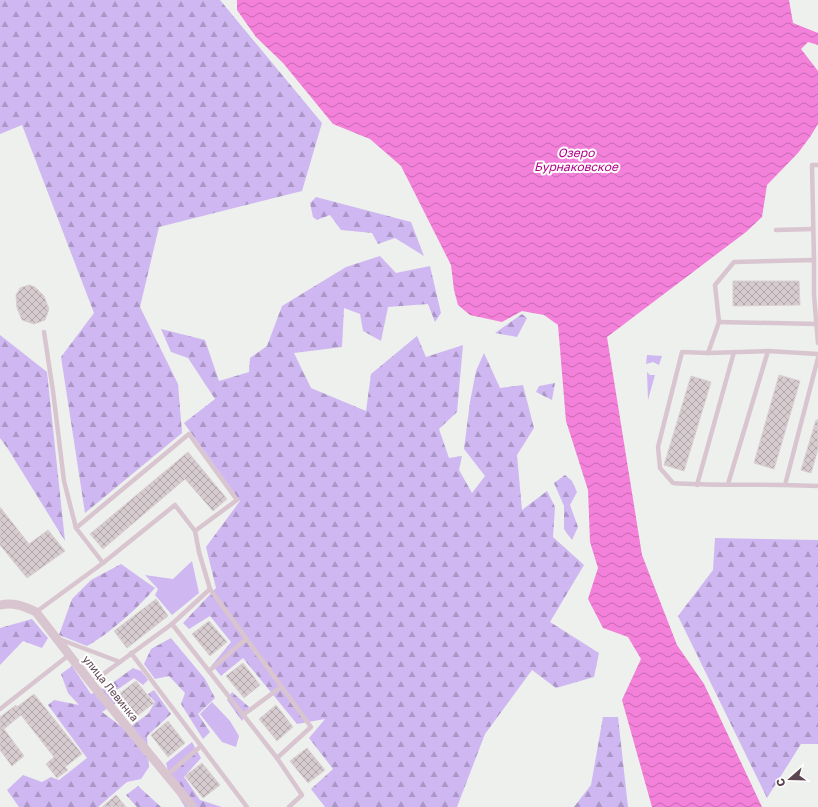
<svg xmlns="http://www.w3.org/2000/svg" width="818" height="807" font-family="'Golos Text',sans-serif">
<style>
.green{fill:#cfb7f2}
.forest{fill:url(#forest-firs)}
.water{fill:url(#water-waves)}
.building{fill:url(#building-cross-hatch);stroke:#dad0d3}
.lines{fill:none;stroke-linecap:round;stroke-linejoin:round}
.service{stroke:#d9c5cf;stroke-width:4.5}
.minor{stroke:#d9c5cf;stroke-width:9}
.labels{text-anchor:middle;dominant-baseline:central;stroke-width:4;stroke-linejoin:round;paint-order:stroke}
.street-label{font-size:11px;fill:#5c4450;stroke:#fff}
.water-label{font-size:12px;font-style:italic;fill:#b3008a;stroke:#fff}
</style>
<defs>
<pattern id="forest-firs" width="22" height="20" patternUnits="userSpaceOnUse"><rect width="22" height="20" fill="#cfb7f2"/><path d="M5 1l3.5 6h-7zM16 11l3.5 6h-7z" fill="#ab96c6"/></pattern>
<pattern id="water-waves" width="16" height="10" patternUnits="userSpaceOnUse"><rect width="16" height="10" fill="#f380d9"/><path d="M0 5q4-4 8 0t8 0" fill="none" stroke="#c86ab2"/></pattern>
<pattern id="building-cross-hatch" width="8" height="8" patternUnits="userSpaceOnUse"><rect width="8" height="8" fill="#d6cbcf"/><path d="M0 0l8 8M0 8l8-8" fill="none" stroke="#b1a6aa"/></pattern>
</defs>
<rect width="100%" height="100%" fill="#edf0ed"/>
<!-- green -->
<g class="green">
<polygon points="647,355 662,356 659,365 653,362 646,364"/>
<polygon points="647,372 650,375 655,375 648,400"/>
<polygon points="192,561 199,593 172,615 155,595 158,589 145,575 173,579"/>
<polygon points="212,702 230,721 239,736 236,747 222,742 200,714"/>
</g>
<!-- forest -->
<g class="forest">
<polygon points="0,0 220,0 322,123 302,191 159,227 140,307 178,384 182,433 85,513 61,357 94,313 22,125 0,134"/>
<polygon points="316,197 411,222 424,256 395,238 378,244 372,233 341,230 330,215 317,220 313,217 310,203"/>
<polygon points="380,256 396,273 430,266 441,313 435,322 428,304 388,307 381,341 363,331 360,314 344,308 342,347 294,353 311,388 366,411 371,374 417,336 426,357 463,345 457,412 439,429 449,458 462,456 459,470 472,493 485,476 464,449 470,402 476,371 484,353 500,388 523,385 534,428 517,455 522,510 547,491 555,507 553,537 584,565 550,622 599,653 594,677 556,688 532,670 485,734 457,807 325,807 311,789 333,769 309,738 325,719 297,724 243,658 221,676 212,665 231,642 210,616 189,629 183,623 216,588 206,547 240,501 184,423 215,399 188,358 171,352 161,329 205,340 219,381 249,372 250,358 267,346 282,306 346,267"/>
<polygon points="522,314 527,318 517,337 495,333"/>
<polygon points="0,335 47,372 65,541 8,449 0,438"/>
<polygon points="555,383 552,400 536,392 539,386"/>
<polygon points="565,475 572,481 577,492 570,505 578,527 572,540 564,529 564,506 554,483"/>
<polygon points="715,538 818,540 818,744 801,744 767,798 678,616 713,570"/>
<path d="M121,564l34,24c-18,21 -45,45 -68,58l-28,-11 13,-36 19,-19z"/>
<polygon points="32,619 48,638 42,648 23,641 0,665 0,628"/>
<polygon points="171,638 205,679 215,698 198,714 210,732 203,739 181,704 185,693 169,676 155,679 144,664 151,649"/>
<polygon points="72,666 91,694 111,684 133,668 141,671 148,680 143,685 134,678 114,692 117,702 102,712 126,730 148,714 155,702 148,694 154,690 171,714 147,736 149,767 141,779 127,782 98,807 19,807 7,790 23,775 42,782 51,777 59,780 87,758 48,705 54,700 79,705 68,693 61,674"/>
<polygon points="232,692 249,707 242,721 227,700"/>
<polygon points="603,717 618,717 628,807 574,807 591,785"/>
<polygon points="192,742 201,758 184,777 200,800 222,807 185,807 172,786 166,763"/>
<polygon points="138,786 161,807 137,807 126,795"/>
</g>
<!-- water -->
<polygon class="water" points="237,0 789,0 793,23 818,33 818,45 808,42 801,49 818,71 818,124 810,137 798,153 767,185 762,217 746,232 607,337 642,555 677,645 704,684 762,807 652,807 622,700 641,659 628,637 603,628 588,599 598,568 590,542 588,490 566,421 558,325 544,315 522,311 502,322 470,315 458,305 454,290 451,265 401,166 370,139 333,124 283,63 256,37 237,10"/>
<!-- building -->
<g class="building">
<polygon points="733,281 799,281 800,305 733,306"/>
<polygon points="29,285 35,287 44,296 49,309 45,320 34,324 22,320 17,308 16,295 20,288"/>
<polygon points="779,375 800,381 774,469 754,463"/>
<polygon points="691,376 711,382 684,471 664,465"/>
<polygon points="816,420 818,420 818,449 811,473 801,470"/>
<polygon points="188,452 227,499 213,511 185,479 103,549 90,534"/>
<polygon points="0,507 29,544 48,530 65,551 27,578 0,545"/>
<polygon points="156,599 168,616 127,648 114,631"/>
<polygon points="209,621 227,642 210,656 192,634"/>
<polygon points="243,663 260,685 244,698 226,676"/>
<polygon points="136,681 154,703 137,716 119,694"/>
<polygon points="34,694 82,754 65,767 68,770 57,778 46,764 54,757 21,715 4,729 24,756 12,766 0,750 0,717 16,705 17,707"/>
<polygon points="276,705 293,727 277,741 259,719"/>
<polygon points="168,721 185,743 168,757 151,735"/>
<polygon points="307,748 325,770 308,783 290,761"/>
<polygon points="202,763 220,785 203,798 185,776"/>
<polygon points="116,795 126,807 102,807"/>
</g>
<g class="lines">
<!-- service -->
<g class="service">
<polyline points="776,230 813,229"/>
<polyline points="814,260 812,165 818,165"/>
<polyline points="719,322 818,324"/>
<polyline points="44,332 53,391 64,481 76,528"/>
<polyline points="708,353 719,322 715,285 734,262 814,260 814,295 818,343"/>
<polyline points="818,358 785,485 818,486"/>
<polyline points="728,484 768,351"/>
<polyline points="697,485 734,352"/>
<path d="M785,485c-37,-1 -75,1 -112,-2l-13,-15 -2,-21 24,-95 26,1 60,-2 50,3"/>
<polyline points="103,563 175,505 195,531"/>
<polyline points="210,589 311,727 277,758"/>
<polyline points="36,612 103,563 76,528 189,434 237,500 195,531 199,552 210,589 172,624 277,758 302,795 289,807"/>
<polyline points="59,639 120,662"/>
<polyline points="131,653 247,807"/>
<polyline points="209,671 246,639"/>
<polyline points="91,683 172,624"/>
<polyline points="0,709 69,655"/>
<polyline points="243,715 281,687"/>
<polyline points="167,775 201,746"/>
</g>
<!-- minor -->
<path class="minor" d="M0,605c13,-3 24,1 36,7l55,71 102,124"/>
</g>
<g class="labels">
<!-- street labels -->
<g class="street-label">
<text transform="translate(111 688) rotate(51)">улица Левинка</text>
</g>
<!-- water labels -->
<g class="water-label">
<text x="576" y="152">Озеро<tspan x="576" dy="14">Бурнаковское</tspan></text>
</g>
</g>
<!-- north arrow -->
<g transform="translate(790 779) rotate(250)" stroke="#ffffff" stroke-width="3" paint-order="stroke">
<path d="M0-3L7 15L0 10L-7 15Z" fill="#5c4450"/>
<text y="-6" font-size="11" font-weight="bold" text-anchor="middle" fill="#5c4450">С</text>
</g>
</svg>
